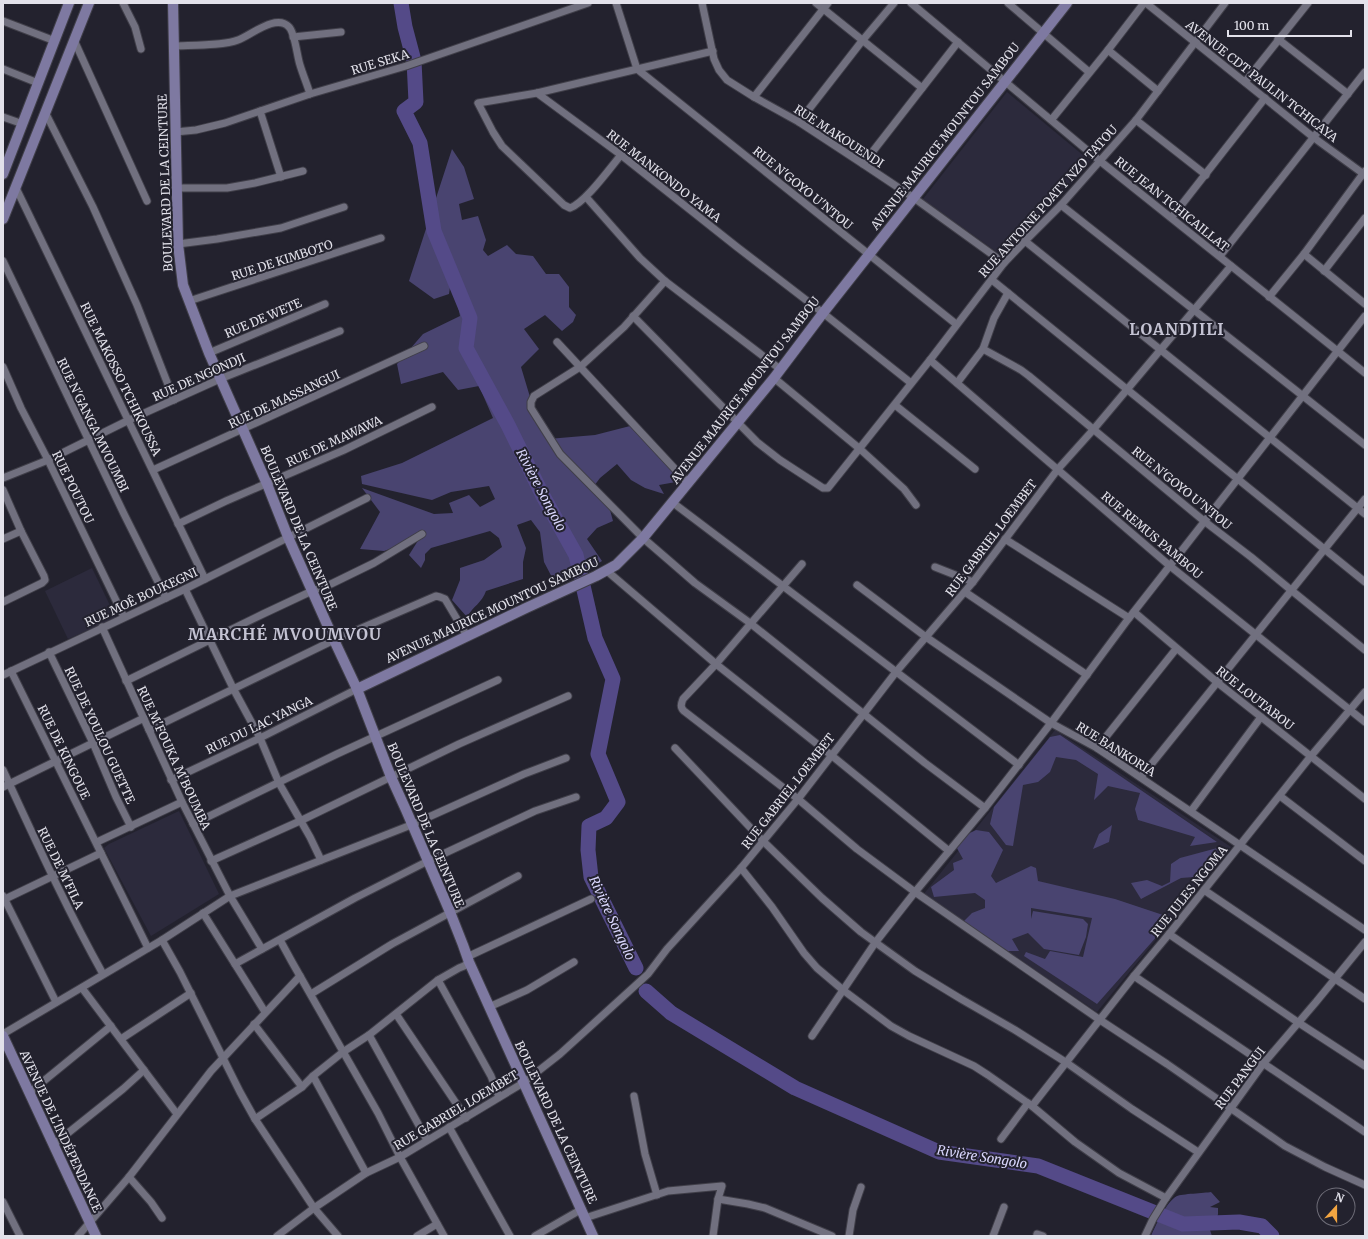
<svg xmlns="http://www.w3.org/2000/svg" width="1368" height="1239" font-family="Merriweather,serif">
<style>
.built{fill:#2c2a3c}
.green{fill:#494470}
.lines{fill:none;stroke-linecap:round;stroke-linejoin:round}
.river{stroke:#544a88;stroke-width:15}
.street-casing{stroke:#403f49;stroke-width:9}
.secondary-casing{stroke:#403f49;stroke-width:12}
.street{stroke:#71707f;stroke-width:7}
.secondary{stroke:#7e79a1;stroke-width:10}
.labels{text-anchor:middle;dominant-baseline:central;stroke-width:4;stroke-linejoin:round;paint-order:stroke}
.street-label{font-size:12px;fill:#e2e1ea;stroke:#23222e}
.water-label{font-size:13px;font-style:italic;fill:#dad7fd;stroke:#23222e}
.district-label{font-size:16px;font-weight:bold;letter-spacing:1px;fill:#c4c3d3;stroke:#23222e}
</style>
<rect width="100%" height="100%" fill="#23222e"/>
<!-- built -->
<g class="built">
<polygon points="1007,92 1090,161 1005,258 923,199"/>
<polygon points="92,568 116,618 68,639 45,591"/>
<polygon points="1055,730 1231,847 1097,1012 923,895"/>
<polygon points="179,811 219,894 151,936 104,848 109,844"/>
</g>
<!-- green -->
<g class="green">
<path d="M452,149l12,18 10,32 -15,5 3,16 16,-4 8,24 -3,10 5,6 19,-11 9,9 17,2 13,18h13l10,13v20l7,8 -3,7 -11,9 -17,-16 -21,14 15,20 -18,18 9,30 -3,10 21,32 47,-4 39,-10 46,48 -4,9 -17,3 5,9 -19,-6 -14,-8 -14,-16 -17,14 -6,8 16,24 3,11 -16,7 -10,11 15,22 -20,13 -14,2 -12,9 -12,-23 -4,-30 -9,-12 -14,5 9,23 -3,14v17l-37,12c-4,12 -13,15 -19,26l-15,-17 8,-20v-12l24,-8 18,-13 -3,-9 -9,-7 -59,17 -6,6v6l-4,8 -12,-13 10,-16 -35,12 -24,-2 20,-37 -18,-24 72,26 19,-1 -4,-10 20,-8 11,12 15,-8 -6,-13 -38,6 -19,8 -70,-16 -1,-8 41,-13 91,-45 -14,-32 -21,4 -15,-18 -42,12 -4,-20 26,-30 37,-18 -4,-20 -6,-9 -1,7 -15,5 -25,-18z"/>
<polygon points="1060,735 1217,842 1190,846 1195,837 1138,820 1135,809 1140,793 1108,786 1094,800 1098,774 1076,760 1056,757 1050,772 1038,782 1023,785 1013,846 1006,845 990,824 994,807 1050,737"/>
<polygon points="1112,825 1109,842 1093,849 1099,834"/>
<polygon points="976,830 989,832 1003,850 991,876 996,883 1031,866 1036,868 1038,881 1115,899 1166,916 1166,926 1097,1004 1024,956 1026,952 1045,959 1050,951 1083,957 1092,918 1031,908 1031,919 1033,911 1083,919 1088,924 1086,937 1079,955 1044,949 1028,933 1012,939 1019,951 1008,951 963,922 972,913 985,908 985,900 975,893 934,897 931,887 954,870 953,863 963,859 953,841"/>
<polygon points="1221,847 1224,856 1194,877 1181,878 1141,899 1131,883 1147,880 1162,886 1170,882 1171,864 1180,858"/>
<path d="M1211,1192l9,10 -10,5 8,1v6l-2,9h7l1,4 -14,3 2,6h-61c5,-11 15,-34 26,-40 4,-2 28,-3 34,-4z"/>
</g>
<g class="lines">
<!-- river -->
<g class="river">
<polyline points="401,3 405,27 414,61 416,102 404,111 420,143 434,231 470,318 466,348 508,425 543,496 576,555 595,638 613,679 598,754 618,802 606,818 589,826 588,850 591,877 636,968"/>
<polyline points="646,991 671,1013 795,1088 939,1152 1038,1166 1183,1224 1239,1222 1262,1226 1272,1236"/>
</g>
<!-- street casing -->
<g class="street-casing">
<g id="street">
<polyline points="123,3 135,27 141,49"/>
<polyline points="616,3 637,69"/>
<polyline points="702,3 714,59 719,70 727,80 754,97 799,122 863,164 914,198 1004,263"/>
<polyline points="816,3 922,88"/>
<polyline points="911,3 1100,161 1365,373"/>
<polyline points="1008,3 1089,72"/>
<polyline points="1146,3 1313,137 1365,175"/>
<polyline points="3,21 55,41"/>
<polyline points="293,37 341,32"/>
<polyline points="1278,39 1348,94"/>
<polyline points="74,40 147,201"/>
<path d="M173,46c18,-1 50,0 65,-6 12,-4 38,-27 51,-13 6,6 8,29 11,38 3,10 7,19 10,29"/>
<polyline points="1108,50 1158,91"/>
<polyline points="3,69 38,83"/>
<polyline points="637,69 956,324"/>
<polyline points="1245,82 1308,3"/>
<polyline points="537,93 621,155 737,247 823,313 911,383"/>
<polyline points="754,97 828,3"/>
<polyline points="260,111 281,177"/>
<polyline points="46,114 93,207 137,305 174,400"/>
<polyline points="3,117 23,124"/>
<polyline points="1052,119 1108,50 1144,3"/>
<polyline points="1136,120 1206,175"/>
<polyline points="799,122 862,41 894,3"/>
<polyline points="175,132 196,130 225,123 310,94 406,66 588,3"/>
<path d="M621,155c-11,13 -36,48 -51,53l-6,-3 -62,-59 -9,-14 -15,-29 59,-10 176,-42"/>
<polyline points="863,164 958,42"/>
<polyline points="16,188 205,579"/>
<polyline points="177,188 227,188 255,183 303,171"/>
<polyline points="586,197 640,258 665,281 780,369"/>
<polyline points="1061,205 1365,445"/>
<polyline points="1172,217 1265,98"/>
<polyline points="1025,241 1365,514"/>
<polyline points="178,244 217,239 281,228 344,207"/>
<polyline points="1304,254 1365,304"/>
<polyline points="1220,256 1365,72"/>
<polyline points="3,261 124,514 166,598"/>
<polyline points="1324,271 1365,218"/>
<polyline points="992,280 1365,582"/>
<polyline points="665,281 624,327 580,367 534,396 531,402 531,408 560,454 643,538 672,563 695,583 750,623 925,763 985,808"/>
<polyline points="1269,297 1304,254 1365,171"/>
<polyline points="189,301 381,238"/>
<polyline points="633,316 757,442 780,460 823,488 828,488 930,360 1004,263 1025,241 1061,205 1136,120 1225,3"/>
<polyline points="557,342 688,483"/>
<polyline points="983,349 1021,370 1029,376 1204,521 1251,557 1291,590 1365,650"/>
<polyline points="209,353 325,304"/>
<polyline points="930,360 1170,566 1365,722"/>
<polyline points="3,367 21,408 48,460 124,617"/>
<polyline points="774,378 860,449 904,489 916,505"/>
<polyline points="957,383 983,349 994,318 1008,293"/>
<polyline points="895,405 975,469"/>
<polyline points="153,470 424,346"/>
<polyline points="3,478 48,460 129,420 220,379 340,331"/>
<polyline points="3,490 21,531 44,576 45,580 42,583 3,602"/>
<polyline points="672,502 1019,765"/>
<polyline points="178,524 226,501 344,450 432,407"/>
<polyline points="3,539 21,531"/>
<polyline points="1005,539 1129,618"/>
<path d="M802,564l-86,100 -33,35c-2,5 -3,8 1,12l114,88 59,50 58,43 185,128 67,44 118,82 40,21 40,18"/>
<polyline points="935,567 973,582"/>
<polyline points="607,571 716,664 831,755 949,851"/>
<polyline points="857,585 926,637 1051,723 1097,748 1365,930"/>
<polyline points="185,589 234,690 260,738 279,783 310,837 321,860"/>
<polyline points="965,592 1087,675"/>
<polyline points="1134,612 1218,683 1365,799"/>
<polyline points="102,627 182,802 230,896 262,949"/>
<polyline points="49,652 93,743 116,797 131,827"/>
<polyline points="11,671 148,948"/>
<polyline points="3,675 185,589 367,498"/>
<polyline points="126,681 263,614 312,591 331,584 374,563 422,534"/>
<polyline points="149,730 334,640 436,596 440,597 445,599 467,636"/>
<polyline points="675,748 763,841 822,898 861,932 915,971 961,999 1015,1030 1067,1063 1132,1109 1198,1152"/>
<polyline points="1097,748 1176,649"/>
<path d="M3,770c32,69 63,138 100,204"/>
<polyline points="1141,777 1365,499"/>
<polyline points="171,780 260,738 357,689"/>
<polyline points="3,787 144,718"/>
<polyline points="1280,796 1365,861"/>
<polyline points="1191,811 1261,717"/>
<polyline points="193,824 337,754 498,680"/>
<polyline points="97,842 182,802"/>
<polyline points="211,861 300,821 459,744 568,696"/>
<polyline points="741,868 772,907 804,953 817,968 843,990 891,1026 909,1036 974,1066 988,1075 1032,1106 1075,1142 1119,1173 1166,1198"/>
<polyline points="1204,890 1365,999"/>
<polyline points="3,896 56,1002"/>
<polyline points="3,900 101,853"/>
<polyline points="203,913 265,1012"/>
<polyline points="1169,934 1299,1023 1365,1066"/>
<polyline points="162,940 180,972 240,1092 255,1119 314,1208 338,1236"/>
<polyline points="280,940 292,962 378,1113 400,1157 444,1236"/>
<polyline points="467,957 591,899"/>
<polyline points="235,964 355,898 428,861 535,811 576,797"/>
<polyline points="1134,976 1365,1132"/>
<polyline points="438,980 491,1076 499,1097"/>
<polyline points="82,988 177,1114"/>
<polyline points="311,994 392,944 518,876"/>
<polyline points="489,1007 527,990 574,962"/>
<polyline points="396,1014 466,1118"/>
<polyline points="254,1024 302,1087"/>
<polyline points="3,1034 162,940 230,896 411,825 524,774 566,758"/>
<polyline points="369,1035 427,1140"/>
<polyline points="812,1036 875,943 915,892 985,808 1051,723 1129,618 1365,316"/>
<polyline points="121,1039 191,993"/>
<polyline points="313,1076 366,1173"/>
<polyline points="29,1093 111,1026"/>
<polyline points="634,1096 645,1154 657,1195"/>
<polyline points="1032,1106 1134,976 1169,934 1311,756 1365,692"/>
<polyline points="255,1119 302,1087 313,1076 343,1052 369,1035 438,980 459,968 464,966 469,962"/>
<polyline points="449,1127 510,1236"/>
<polyline points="1001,1139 1028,1103"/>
<polyline points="53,1145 123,1089 144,1070"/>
<polyline points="129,1177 151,1202 162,1218"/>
<polyline points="718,1199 748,1204 765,1208 832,1236"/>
<polyline points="3,1202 20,1236"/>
<polyline points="585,1218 668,1191 722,1186 718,1199 713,1236"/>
<polyline points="1037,1234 1043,1236"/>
<polyline points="78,1236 129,1177 211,1071 300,976"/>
<polyline points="277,1236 314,1208 366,1173 400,1157 523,1083 560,1054 648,974 667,949 741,868 798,799 896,672 973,582 1058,469 1093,430 1231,266"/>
<polyline points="417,1236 437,1224"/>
<polyline points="535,1236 582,1209"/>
<polyline points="849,1236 853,1210 861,1187"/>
<polyline points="993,1236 1004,1207"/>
<polyline points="1145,1236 1153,1219 1166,1198 1263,1064 1316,1002 1365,942"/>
</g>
</g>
<!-- secondary casing -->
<g class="secondary-casing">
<g id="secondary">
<polyline points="173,3 178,244 183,285 209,353 267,484 288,537 334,640 357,689 391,777 406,810 450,912 463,945 469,962 593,1236"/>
<polyline points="3,174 69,3"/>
<polyline points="3,219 89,3"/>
<polyline points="357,689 526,608 596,576 616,565 643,538 774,378 823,313 1067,3"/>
<polyline points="3,1036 96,1236"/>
</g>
</g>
<!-- street -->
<use href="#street" class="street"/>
<!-- secondary -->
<use href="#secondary" class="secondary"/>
</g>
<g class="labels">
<!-- street labels -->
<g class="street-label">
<text transform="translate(380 62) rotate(-17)">RUE SEKA</text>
<text transform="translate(1262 81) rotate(38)">AVENUE CDT PAULIN TCHICAYA</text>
<text transform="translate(839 136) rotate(33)">RUE MAKOUENDI</text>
<text transform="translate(945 136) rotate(-52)">AVENUE MAURICE MOUNTOU SAMBOU</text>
<text transform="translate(664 176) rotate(38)">RUE MANKONDO YAMA</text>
<text transform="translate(165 183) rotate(-92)">BOULEVARD DE LA CEINTURE</text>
<text transform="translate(803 188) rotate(39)">RUE N'GOYO U'NTOU</text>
<text transform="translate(1048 201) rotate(-48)">RUE ANTOINE POATY NZO TATOU</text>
<text transform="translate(1172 204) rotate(39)">RUE JEAN TCHICAILLAT</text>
<text transform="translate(282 260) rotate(-18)">RUE DE KIMBOTO</text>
<text transform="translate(263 318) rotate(-23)">RUE DE WETE</text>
<text transform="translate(199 377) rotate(-24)">RUE DE NGONDJI</text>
<text transform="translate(121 379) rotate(64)">RUE MAKOSSO TCHIKOUSSA</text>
<text transform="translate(745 390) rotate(-52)">AVENUE MAURICE MOUNTOU SAMBOU</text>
<text transform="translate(284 399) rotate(-25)">RUE DE MASSANGUI</text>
<text transform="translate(93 425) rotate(64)">RUE N'GANGA MVOUMBI</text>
<text transform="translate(334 441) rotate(-25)">RUE DE MAWAWA</text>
<text transform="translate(73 487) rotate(64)">RUE POUTOU</text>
<text transform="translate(1182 488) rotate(39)">RUE N'GOYO U'NTOU</text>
<text transform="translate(299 528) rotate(67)">BOULEVARD DE LA CEINTURE</text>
<text transform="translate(1152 535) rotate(40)">RUE REMUS PAMBOU</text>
<text transform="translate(991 538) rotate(-53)">RUE GABRIEL LOEMBET</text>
<text transform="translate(141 597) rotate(-25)">RUE MOÊ BOUKEGNI</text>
<text transform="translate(492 610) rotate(-25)">AVENUE MAURICE MOUNTOU SAMBOU</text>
<text transform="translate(1255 698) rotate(38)">RUE LOUTABOU</text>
<text transform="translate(259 725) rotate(-26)">RUE DU LAC YANGA</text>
<text transform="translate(100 735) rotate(65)">RUE DE YOULOU GUETTE</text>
<text transform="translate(1116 749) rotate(32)">RUE BANKORIA</text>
<text transform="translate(64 752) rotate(64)">RUE DE KINGOUE</text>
<text transform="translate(174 758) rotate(65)">RUE M'FOUKA M'BOUMBA</text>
<text transform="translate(788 791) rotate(-52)">RUE GABRIEL LOEMBET</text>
<text transform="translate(426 825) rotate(67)">BOULEVARD DE LA CEINTURE</text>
<text transform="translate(61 868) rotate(64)">RUE DE M'FILA</text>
<text transform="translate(1189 891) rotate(-51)">RUE JULES NGOMA</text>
<text transform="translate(1240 1078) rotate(-53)">RUE PANGUI</text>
<text transform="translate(456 1110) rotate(-31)">RUE GABRIEL LOEMBET</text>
<text transform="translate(556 1122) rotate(65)">BOULEVARD DE LA CEINTURE</text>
<text transform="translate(61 1131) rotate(65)">AVENUE DE L'INDÉPENDANCE</text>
</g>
<!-- water labels -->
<g class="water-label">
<text transform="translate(541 490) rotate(62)">Rivière Songolo</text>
<text transform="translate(612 918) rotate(65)">Rivière Songolo</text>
<text transform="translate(982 1157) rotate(9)">Rivière Songolo</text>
</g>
<!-- district labels -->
<g class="district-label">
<text x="1177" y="329">LOANDJILI</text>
<text x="285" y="634">MARCHÉ MVOUMVOU</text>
</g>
</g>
<!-- border -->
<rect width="1368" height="1239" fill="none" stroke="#e2e1ea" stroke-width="8"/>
<!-- north arrow -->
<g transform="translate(1336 1207) rotate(21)"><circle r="19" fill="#23222e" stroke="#6f6e79"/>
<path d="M0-3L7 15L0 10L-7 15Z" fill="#f2a541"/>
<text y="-6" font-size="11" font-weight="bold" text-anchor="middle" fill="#e2e1ea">N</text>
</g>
<!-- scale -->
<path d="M1228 30v6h123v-6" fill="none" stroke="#e2e1ea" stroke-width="2"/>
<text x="1234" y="30" font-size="12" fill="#e2e1ea" stroke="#23222e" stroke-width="3" paint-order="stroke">100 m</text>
</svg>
